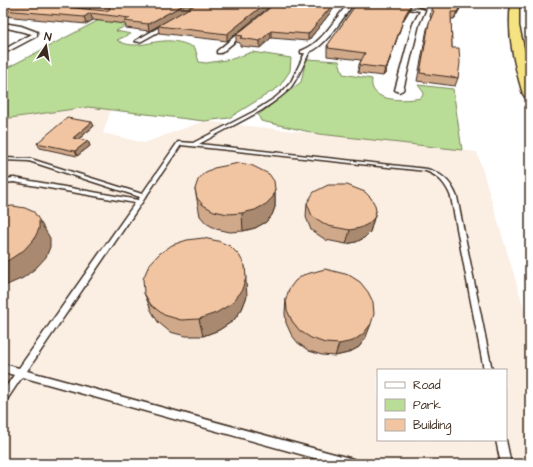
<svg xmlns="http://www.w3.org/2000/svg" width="533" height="467" font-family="'Architects Daughter',sans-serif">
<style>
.built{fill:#fbeee3;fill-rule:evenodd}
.green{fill:#b9dc96;stroke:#7a835a}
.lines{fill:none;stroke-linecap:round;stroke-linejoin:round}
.lane-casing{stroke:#3b2a1e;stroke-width:3}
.street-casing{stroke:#3b2a1e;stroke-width:3}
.highway-casing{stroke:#3b2a1e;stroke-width:3}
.lane{fill:#fff;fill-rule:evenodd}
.street{fill:#fff;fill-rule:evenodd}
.highway{fill:#f5e382;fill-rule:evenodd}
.wall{fill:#d0a98b;stroke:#3b2a1e;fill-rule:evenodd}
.shaded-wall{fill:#a98a71;stroke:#3b2a1e}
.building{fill:#f2c5a2;stroke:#3b2a1e}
</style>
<rect width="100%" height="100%" fill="#fff"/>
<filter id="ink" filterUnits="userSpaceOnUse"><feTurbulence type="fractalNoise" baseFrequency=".025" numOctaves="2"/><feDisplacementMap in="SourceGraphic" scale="8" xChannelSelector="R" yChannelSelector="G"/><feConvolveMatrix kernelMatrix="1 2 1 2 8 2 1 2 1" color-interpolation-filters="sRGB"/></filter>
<g filter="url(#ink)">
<!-- built -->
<path class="built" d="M88,107l23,3 -8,23 41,10 60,-22 273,31 53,176v136h-527v-345zM378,370h128v70h-128z"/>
<!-- green -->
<g class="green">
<path d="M132,3h35l-51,28 15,3 -14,6c16,10 30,2 47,1 10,-1 21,2 31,7l4,14 7,1 26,-4 20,-7 39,6 -1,13 -11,16 -50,31 -25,3 -116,-14 -85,12v-49z"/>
<path d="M306,59l33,2 4,13 29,5c-4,24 33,22 49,19l3,-5 -6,-8 35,4 9,61 -143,-16 -58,-13 -3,-6 43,-33z"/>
</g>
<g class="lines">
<!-- lane casing -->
<g class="lane-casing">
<g id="lane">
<path d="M308,50l2,1c-6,12 -11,25 -19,36 -8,9 -19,16 -29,23 -21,12 -42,22 -63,34l228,25c15,4 24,13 30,28l35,173h-8l-33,-173c-5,-13 -12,-21 -25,-26l-245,-26 -154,226 326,88 3,2 2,3h-22l-314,-87 -16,24 -3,1v-11l11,-16 -11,-3v-8l16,4 116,-165 -121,-21 -11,1v-4l11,-1 124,22 2,-3 -111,-36 -26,-1v-2l28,1 111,35 36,-52 15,1 60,-31 22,-14 9,-8 7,-8 15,-31z"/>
<polygon points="496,440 506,440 511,464 501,464"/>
</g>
</g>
<!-- street casing -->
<g class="street-casing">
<g id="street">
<polygon points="93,3 99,3 81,13 76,12"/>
<path d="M349,3h5c-11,14 -33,53 -53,50v-2c22,-8 33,-32 48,-48z"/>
<polygon points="394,4 413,6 425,10 419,24 403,90 399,92 395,90 413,24 420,11 392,6"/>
<polygon points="172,20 174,23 140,42 135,41"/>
<polygon points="3,23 21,26 37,32 37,36 3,54 3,50 32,34 3,27"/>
<polygon points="246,27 251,28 221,53 217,53 217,51"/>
</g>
</g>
<!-- highway casing -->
<g class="highway-casing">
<path id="highway" d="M511,3h8v23l11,48v24l-5,-1 -2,-3c-9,-30 -16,-59 -12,-91z"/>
</g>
<!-- lane -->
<use href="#lane" class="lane"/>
<!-- street -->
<use href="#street" class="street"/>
<!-- highway -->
<use href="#highway" class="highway"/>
</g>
<!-- wall -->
<g class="wall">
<path d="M3,3h271l-47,38 -68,-8 -1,-7 -9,5 -23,-3 -1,-4 -32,-4 -7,4 -83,-8zM88,4l2,5 -12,-1z"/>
<polygon points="276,3 338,3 308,41 271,38 260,48 240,46 240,43 236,42 236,35"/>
<polygon points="357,3 415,3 414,5 407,4 411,5 409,11 403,21 385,74 383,76 358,73 359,65 361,60 327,56 327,46"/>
<polygon points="432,3 462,3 461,7 454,19 451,19 452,48 458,78 455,86 417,81 427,29 431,17 430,17"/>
<polygon points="94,126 79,139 88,141 90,146 77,156 40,148 37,143"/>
<polygon points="195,189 275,189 275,207 272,215 266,222 255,228 243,231 230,232 216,229 206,223 200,216"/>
<polygon points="307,203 376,211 370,232 364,238 356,242 346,244 326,240 311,230 306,217"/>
<polygon points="144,293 247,296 242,309 233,321 219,330 203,336 186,336 170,332 158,322 151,310"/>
<polygon points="286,299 366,337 359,347 348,353 335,356 322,355 309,351 298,343 291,334 286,323 285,313"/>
</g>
<!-- shaded-wall -->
<g class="shaded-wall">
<polygon points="76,3 89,3 78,8"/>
<polygon points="187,3 199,3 158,26 149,31 148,24"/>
<polygon points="266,3 274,3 227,41 227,34"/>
<polygon points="334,3 338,3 308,41 308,34"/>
<polygon points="462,3 461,7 454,19 457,12"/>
<polygon points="411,5 409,11 403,21 385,74 383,76 385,68 405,15"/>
<polygon points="90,13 93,20 86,24 84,17"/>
<polygon points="271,31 271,38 260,48 260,41"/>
<polygon points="92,122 94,126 75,142 73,138"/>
<polygon points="88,141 90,146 77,156 75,151"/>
<polygon points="275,189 275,207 272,215 266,222 255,228 243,231 242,213"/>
<polygon points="376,211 370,232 364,238 356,242 346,244 350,230"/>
<polygon points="39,220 50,238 50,247 46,257 36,268 23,278 7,285 3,286 3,263"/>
<polygon points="245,266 247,296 242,309 233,321 219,330 203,336 199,319"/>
<polygon points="371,324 366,337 359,347 348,353 335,356 339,344"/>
</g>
<!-- building -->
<g class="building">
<polygon points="3,3 22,3 106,11 110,9 109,6 88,4 89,3 187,3 148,24 124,21 130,18 90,13 84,17 3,10"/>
<polygon points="198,3 266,3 227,34 158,26"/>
<polygon points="276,3 334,3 308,34 271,31 260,41 240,38 243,36 236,35"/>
<polygon points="357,3 396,3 411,5 405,15 387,66 385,68 359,65 365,53 328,48 329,46 327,46"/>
<polygon points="433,3 462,3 457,12 451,12 452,48 459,48 460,63 458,78 420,73 429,23 434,11 432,10"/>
<polygon points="67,118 92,122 73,138 88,141 75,151 37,143"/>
<polygon points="239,163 251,165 269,174 274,181 275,189 273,197 266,204 255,210 242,213 228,214 214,211 203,205 197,198 195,189 198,180 204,173 214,168"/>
<polygon points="328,185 347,185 365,192 371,198 375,205 376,211 374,218 368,224 360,228 350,230 328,226 312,216 307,203 314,192"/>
<polygon points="13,206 25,208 34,212 39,220 39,229 34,239 24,250 9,260 3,263 3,207"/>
<polygon points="203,238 218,241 230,246 239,255 245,266 246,278 241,292 231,304 216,313 199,319 181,320 164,315 151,305 144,293 143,279 149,265 159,254 172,245 187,240"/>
<polygon points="325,269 349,275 360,282 368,292 373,302 374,314 371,324 363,334 353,341 339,344 325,343 311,338 300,331 292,321 287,310 286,299 289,289 295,281 303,275"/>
</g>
</g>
<!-- margin -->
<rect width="533" height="467" fill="none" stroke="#fff" stroke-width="16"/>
<rect x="8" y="8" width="517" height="451" fill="none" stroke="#3b2a1e" stroke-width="1.5" filter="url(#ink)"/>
<!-- legend -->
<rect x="377" y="369" width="130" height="72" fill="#ffffff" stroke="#b1aaa5"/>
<rect x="385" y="382" width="20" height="6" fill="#ffffff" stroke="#b1aaa5"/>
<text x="413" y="389" font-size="12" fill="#3b2a1e">Road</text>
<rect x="385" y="399" width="20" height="12" fill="#b9dc96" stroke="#b1aaa5"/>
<text x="413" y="409" font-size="12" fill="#3b2a1e">Park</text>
<rect x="385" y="419" width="20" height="12" fill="#f2c5a2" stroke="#b1aaa5"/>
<text x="413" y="429" font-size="12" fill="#3b2a1e">Building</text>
<!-- north arrow -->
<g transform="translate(46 46) rotate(12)" stroke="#ffffff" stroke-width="3" paint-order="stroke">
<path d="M0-3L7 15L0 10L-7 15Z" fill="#3b2a1e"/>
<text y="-6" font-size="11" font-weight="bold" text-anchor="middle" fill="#3b2a1e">N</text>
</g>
</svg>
